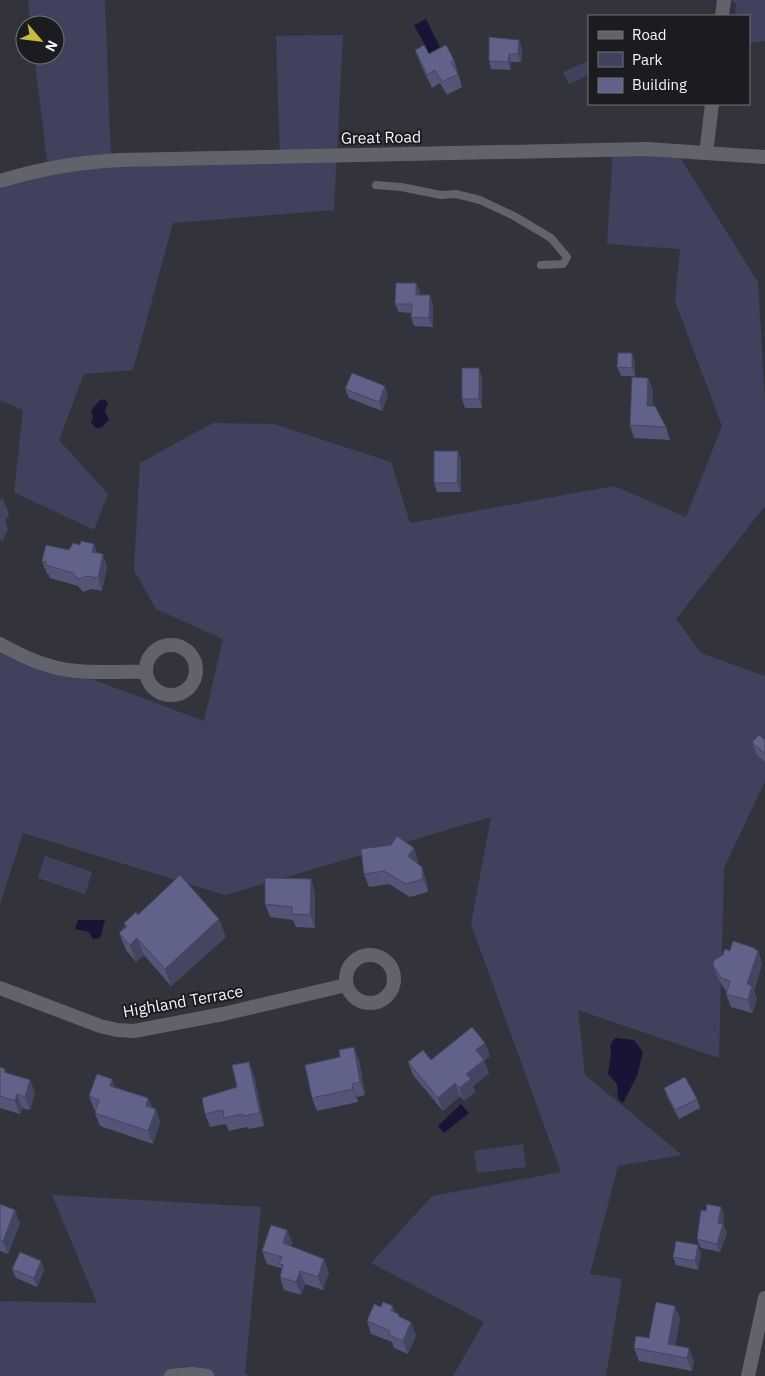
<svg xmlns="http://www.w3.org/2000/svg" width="765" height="1376" font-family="'IBM Plex Sans',sans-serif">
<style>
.green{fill:#40415d}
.water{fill:#171436}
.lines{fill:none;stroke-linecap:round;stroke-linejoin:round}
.service{stroke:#61626a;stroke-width:8}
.minor{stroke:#61626a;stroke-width:14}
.tertiary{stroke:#61626a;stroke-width:14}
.wall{fill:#535476}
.shaded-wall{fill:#444560}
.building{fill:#616289;stroke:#444560}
.labels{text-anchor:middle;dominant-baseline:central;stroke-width:4;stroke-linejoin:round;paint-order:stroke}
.street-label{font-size:16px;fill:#f4f5f9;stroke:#1b1c1f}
</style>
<rect width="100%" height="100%" fill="#33343b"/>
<!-- green -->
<g class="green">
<polygon points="28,0 105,0 111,162 280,158 276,36 343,35 334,210 173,223 133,370 84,374 59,440 108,494 94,530 14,492 23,410 0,400 0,189 48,168 34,55 55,55 55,25 31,25"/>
<polygon points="731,0 765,0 765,41 749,43 749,16 735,16 736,4"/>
<polygon points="588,61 589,75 569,84 563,72"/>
<polygon points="613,149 679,156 758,282 765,403 765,506 676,619 701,653 765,676 765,781 724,868 719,1058 578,1010 585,1075 682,1155 618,1166 590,1274 622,1279 606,1376 453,1376 484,1322 371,1263 432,1196 561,1172 471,924 491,817 225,895 23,833 0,904 0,645 204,721 223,639 156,609 134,570 140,463 213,423 274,424 391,462 410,523 614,486 686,517 722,426 675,301 680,249 607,244"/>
<polygon points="45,856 92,872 85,894 38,878"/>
<polygon points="523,1144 526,1167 477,1173 474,1151"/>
<polygon points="52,1195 261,1207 245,1374 251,1376 0,1376 0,1301 97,1303"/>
</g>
<!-- water -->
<g class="water">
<polygon points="426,19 440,47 429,53 414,25"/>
<polygon points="104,399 108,403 105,411 109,420 101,428 96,428 91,423 93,417 91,411 99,401"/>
<polygon points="78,920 105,920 100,938 93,939 89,932 75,929"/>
<polygon points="615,1038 634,1040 643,1052 637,1076 623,1103 618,1099 617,1084 608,1074 611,1054 610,1046"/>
<polygon points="461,1104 469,1113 444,1133 438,1126"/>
</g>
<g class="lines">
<!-- service -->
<polyline class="service" points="376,185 401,187 441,195 456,194 480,200 514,216 551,238 567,257 563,264 541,265"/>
<!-- minor -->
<g class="minor">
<polyline points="722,16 724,0"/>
<polyline points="706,153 712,104"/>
<path d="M0,644c16,9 32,17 50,22 30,9 65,5 96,6"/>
<circle cx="171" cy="670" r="25"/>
<circle cx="370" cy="979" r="24"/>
<polyline points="0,988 100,1026 117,1030 134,1031 223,1014 346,985"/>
<polyline points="171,1376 192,1374 207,1376"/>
<polyline points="748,1376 765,1298"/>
</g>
<!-- tertiary -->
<path class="tertiary" d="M0,181c39,-12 79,-19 120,-21l527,-11 118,8"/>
</g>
<!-- wall -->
<g class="wall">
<polygon points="522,48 521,62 511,62 511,70 491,69 489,61"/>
<polygon points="415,50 454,60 462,87 447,95 440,83 432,88 420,63"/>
<polygon points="416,283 420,292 419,295 433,304 433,327 414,326 411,317 411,313 399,312 395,304"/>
<polygon points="635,362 635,376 621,376 617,367"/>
<polygon points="482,377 482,408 465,408 462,399"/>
<polygon points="648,378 653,391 652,406 666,427 670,440 634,438 630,425"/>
<polygon points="345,389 388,395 382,411 349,398"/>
<polygon points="461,460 461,492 437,492 434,483"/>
<polygon points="94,544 97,553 107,567 102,591 92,589 83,592 78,586 50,578 49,575 47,574 42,561 80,545"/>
<polygon points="765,740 765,762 757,755 752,742"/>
<polygon points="418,861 417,863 426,880 428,892 410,897 389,884 369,887 364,874"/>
<polygon points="315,892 315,928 296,927 293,920 270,917 265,904"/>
<polygon points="138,915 226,937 171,986 144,955 136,962 126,950 119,933 125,927 124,923"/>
<polygon points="730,951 758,951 762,964 754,991 757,999 752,1013 731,1007 726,994 727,992 726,991 718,978 713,965"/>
<polygon points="490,1056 484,1061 489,1073 473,1086 475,1092 464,1101 460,1096 443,1111 413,1075 408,1062 431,1060"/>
<polygon points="359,1060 365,1095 357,1097 358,1102 317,1111 312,1098"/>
<polygon points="0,1067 7,1073 30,1080 35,1093 30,1110 22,1108 20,1114 0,1108"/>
<polygon points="254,1075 264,1126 248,1129 247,1127 229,1131 226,1124 210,1127 205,1114 237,1087"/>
<polygon points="114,1087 148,1098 152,1107 160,1122 153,1144 100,1126 95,1113 96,1110 94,1109 89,1096"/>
<polygon points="664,1088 697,1099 700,1108 679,1119 667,1097"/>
<polygon points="0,1204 20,1223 8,1254 0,1251"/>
<polygon points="721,1207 724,1216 723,1224 727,1233 720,1252 701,1248 697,1239 706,1211"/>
<polygon points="287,1230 292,1243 291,1246 329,1272 323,1290 305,1284 301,1295 284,1290 280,1277 282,1270 281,1268 267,1264 262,1251"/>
<polygon points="701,1254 698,1270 676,1265 673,1257"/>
<polygon points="41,1261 44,1270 37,1287 16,1278 12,1269"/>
<polygon points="675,1306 680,1319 675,1345 694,1361 692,1371 639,1361 634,1348 649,1338"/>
<polygon points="395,1313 416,1335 408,1354 394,1348 392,1342 371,1334 367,1321"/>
</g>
<!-- shaded-wall -->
<g class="shaded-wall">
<polygon points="519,40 522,48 521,62 518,54"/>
<polygon points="509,54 511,62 511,70 508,62"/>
<polygon points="416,283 420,292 419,303 416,295"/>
<polygon points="430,295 433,304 433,327 429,318"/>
<polygon points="632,353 635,362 635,376 632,368"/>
<polygon points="479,368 482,377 482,408 479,399"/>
<polygon points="648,378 653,391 652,419 647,406"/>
<polygon points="385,386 388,395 382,411 379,402"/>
<polygon points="458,451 461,460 461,492 457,483"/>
<polygon points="2,497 9,514 5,521 8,529 2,542 0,537 0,502"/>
<polygon points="94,544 98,557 92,552"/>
<polygon points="103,554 107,567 102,591 98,578"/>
<polygon points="414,848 418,861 412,869 408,856"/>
<polygon points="422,867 426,880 428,892 423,879"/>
<polygon points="311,879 315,892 315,928 310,915"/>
<polygon points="219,919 226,937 171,986 165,969"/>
<polygon points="137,938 144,955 136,962 130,945"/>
<polygon points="758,951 762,964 754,991 757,999 752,1013 748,1000 747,984"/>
<polygon points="485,1043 490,1056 484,1061 489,1073 473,1086 475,1092 464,1101 459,1088 466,1074 476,1050"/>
<polygon points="354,1047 359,1060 365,1095 360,1082"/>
<polygon points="249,1062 254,1075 264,1126 260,1113"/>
<polygon points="112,1079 116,1092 110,1086"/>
<polygon points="30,1080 35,1093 30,1110 25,1097"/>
<polygon points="455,1083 460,1096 443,1111 438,1098"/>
<polygon points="352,1084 357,1097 358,1102 353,1089"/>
<polygon points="17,1094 22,1108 20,1114 15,1101"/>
<polygon points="148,1098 153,1112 146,1106"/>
<polygon points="156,1109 160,1122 153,1144 148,1131"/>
<polygon points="721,1207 724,1216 721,1232 718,1223"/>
<polygon points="15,1210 20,1223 8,1254 3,1241"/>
<polygon points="723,1224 727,1233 720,1252 717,1244"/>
<polygon points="287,1230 292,1243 288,1256 283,1243"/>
<polygon points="698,1245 701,1254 698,1270 695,1261"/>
<polygon points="324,1259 329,1272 323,1290 318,1277"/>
<polygon points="41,1261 44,1270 37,1287 34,1278"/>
<polygon points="300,1271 305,1284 301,1295 296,1282"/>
<polygon points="393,1306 398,1319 391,1311"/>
<polygon points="675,1306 680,1319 673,1355 668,1344"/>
<polygon points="411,1322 416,1335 408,1354 403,1341"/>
<polygon points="689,1348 694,1361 692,1371 687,1358"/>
</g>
<!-- building -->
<g class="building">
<polygon points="489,37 519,40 518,54 509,54 508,62 489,61"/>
<polygon points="424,45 429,54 446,45 454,60 451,62 458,74 442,82 435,70 427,75 415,50"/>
<polygon points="396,283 416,283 416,295 430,295 429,318 411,317 412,304 395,304"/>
<polygon points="618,353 632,353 632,368 617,367"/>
<rect x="462" y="368" width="17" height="31"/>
<polygon points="352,373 385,386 379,402 345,389"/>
<polygon points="632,377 648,378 647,406 655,406 666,427 630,425"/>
<polygon points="434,451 458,451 457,483 434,483"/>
<polygon points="81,541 94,544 92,552 103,554 98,578 87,576 78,579 73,573 46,565 46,562 42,561 46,545 69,550 73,543 80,545"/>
<polygon points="759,735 765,740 765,754 752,742"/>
<polygon points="397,836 414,848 408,856 422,867 423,879 406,884 384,871 364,874 361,849 391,845"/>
<polygon points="180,875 219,919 165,969 137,938 130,945 119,933 127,926 124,923 136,912 138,915"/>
<polygon points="265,878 311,879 310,915 292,914 292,907 265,904"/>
<polygon points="733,941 754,948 758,951 747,984 752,986 748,1000 726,994 730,981 721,978 713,965 714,960 723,955 725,949 730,951"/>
<polygon points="472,1027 485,1043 476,1050 484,1060 466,1074 471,1079 459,1088 455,1083 438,1098 408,1062 423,1050 431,1060"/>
<polygon points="354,1047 360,1082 352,1084 353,1089 312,1098 305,1065 340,1057 339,1050"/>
<polygon points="249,1062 260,1113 243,1116 242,1114 224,1118 223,1110 205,1114 202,1098 237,1087 232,1065"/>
<polygon points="0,1067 5,1069 4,1072 30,1080 25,1097 17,1094 15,1101 0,1096"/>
<polygon points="97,1074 112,1079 110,1086 148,1098 146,1106 156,1109 148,1131 95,1113 99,1100 89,1096"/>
<polygon points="685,1077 697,1099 675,1110 664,1088"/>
<polygon points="0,1204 15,1210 3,1241 0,1240"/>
<polygon points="707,1204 721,1207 718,1223 723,1224 717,1244 697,1239 701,1210 706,1211"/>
<polygon points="271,1225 287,1230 283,1243 324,1259 318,1277 300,1271 296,1282 280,1277 283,1265 279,1264 282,1257 262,1251"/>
<polygon points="676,1241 698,1245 695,1261 673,1257"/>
<polygon points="20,1252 41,1261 34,1278 12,1269"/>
<polygon points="383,1302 393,1306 391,1311 399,1314 398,1316 411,1322 403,1341 389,1335 390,1331 367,1321 374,1304 381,1307"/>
<polygon points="656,1302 675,1306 668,1344 689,1348 687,1358 634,1348 636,1336 649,1338"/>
</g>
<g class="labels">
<!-- street labels -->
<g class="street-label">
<text transform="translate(381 137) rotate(-1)">Great Road</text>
<text transform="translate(183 1001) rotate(-10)">Highland Terrace</text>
</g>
</g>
<!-- legend -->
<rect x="588" y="15" width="162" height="90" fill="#1b1c1f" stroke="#727376"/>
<rect x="598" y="31" width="25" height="8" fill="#61626a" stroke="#727376"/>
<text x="632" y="40" font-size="15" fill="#f4f5f9">Road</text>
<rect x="598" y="52" width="25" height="15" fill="#40415d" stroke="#727376"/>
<text x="632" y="65" font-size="15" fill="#f4f5f9">Park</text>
<rect x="598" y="78" width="25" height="15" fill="#616289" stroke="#727376"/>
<text x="632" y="90" font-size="15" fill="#f4f5f9">Building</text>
<!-- north arrow -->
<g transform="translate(40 40) rotate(118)"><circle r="24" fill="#1b1c1f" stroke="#727376"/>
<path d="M0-4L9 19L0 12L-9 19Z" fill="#c8bb3b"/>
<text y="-8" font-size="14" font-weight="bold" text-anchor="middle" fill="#f4f5f9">N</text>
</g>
</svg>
